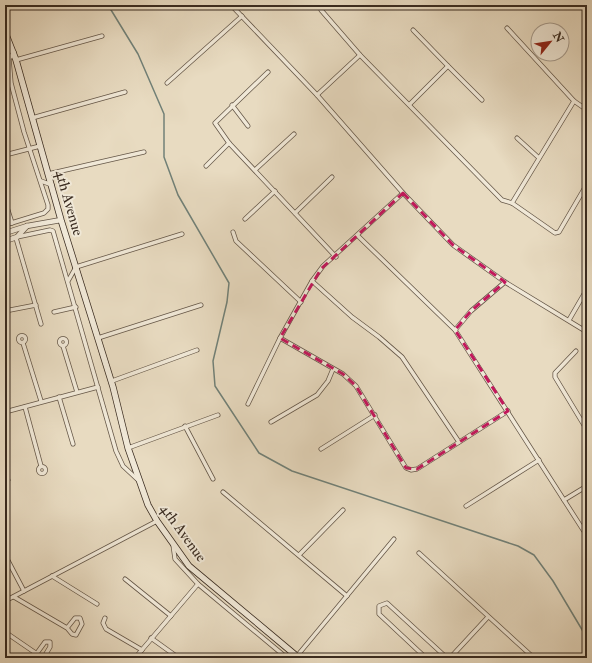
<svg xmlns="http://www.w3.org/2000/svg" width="592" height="663" font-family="'IM FELL Double Pica',serif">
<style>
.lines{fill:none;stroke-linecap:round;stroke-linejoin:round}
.stream{stroke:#718178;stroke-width:1.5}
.minor-casing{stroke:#655748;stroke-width:5}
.tertiary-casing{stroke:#655748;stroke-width:6}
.secondary-casing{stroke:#392b20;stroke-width:7}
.minor{stroke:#f0e8d7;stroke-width:3.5}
.tertiary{stroke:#f0e8d7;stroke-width:4.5}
.secondary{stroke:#f0e8d7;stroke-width:5.5}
.marked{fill:none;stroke:#c2185b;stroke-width:3;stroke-dasharray:8 5;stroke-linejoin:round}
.labels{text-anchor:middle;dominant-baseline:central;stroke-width:4;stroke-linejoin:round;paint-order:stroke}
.street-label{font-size:15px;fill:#392b20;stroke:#f0e8d7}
</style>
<rect width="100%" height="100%" fill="#e8dbc1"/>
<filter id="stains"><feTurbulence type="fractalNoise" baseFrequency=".005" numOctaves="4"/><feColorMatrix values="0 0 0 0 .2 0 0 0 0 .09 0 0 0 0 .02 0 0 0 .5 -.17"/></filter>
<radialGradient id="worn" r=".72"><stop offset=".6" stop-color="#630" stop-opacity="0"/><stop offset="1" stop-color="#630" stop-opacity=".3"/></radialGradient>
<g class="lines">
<!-- stream -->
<polyline class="stream" points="108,5 138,54 164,114 164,157 178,195 229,283 227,302 213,361 215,386 259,453 292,471 518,546 534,555 553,581 587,638"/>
<!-- minor casing -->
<g class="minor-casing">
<g id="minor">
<polyline points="231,5 317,95 403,193 453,245 505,282 587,332"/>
<polyline points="320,5 321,10 360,55 502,200 512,203 555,233 559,232 587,184"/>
<polyline points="507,28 574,101 512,203"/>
<polyline points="413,30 448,66"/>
<polyline points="16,60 102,36"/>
<polyline points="268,72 215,123 229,143 336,257"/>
<polyline points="167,83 242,16"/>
<polyline points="317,95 360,55"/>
<polyline points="574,101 587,110"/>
<polyline points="410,104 448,66 482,100"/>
<polyline points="232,105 248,126"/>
<polyline points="32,118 125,92"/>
<polyline points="517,138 539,158"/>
<polyline points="5,155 40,146"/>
<polyline points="206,166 229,143"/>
<polyline points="255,170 294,134"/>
<polyline points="48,174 144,152"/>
<polyline points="41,181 52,185"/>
<polyline points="5,201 12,223"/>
<polyline points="295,213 332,177"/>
<polyline points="245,219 275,191"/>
<polyline points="5,225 44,213 48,209 48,205 24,132 11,83 9,59 14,52"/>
<polyline points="233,232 236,241 301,302"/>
<polyline points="358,236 455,330 587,536"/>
<polyline points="17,237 50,230 53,231 116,451 123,466 138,480"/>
<polyline points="16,238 41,324"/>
<polyline points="68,281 76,267 182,234"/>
<polyline points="312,281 352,317 379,337 402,357 459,442"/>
<polyline points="5,311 36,305"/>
<polyline points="54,312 76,307"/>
<polyline points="569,320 587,289"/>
<polyline points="455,330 471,311 505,282"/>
<circle cx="22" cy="339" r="3.5"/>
<polyline points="98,338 201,305"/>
<polyline points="280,338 343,374 356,386 406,468 411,470 417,469 508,411"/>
<circle cx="63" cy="342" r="3.5"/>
<polyline points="23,343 41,401"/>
<polyline points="63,346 77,392"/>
<polyline points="576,351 555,373 555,377 587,430"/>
<polyline points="112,381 197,350"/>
<polyline points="59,397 73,444"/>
<polyline points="248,404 280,338 312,281 323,266 403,193"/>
<polyline points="25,407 41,466"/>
<polyline points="5,412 98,387"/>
<polyline points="271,422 317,395 328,381 333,369"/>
<polyline points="185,426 213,479"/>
<polyline points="128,448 218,415"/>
<polyline points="321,449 375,415"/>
<circle cx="42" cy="470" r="3.5"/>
<polyline points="5,476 8,480 5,483"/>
<polyline points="223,492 347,596"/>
<polyline points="564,500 587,486"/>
<polyline points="466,506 539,460"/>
<polyline points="173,545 175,559 198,584 287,658"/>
<polyline points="419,553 534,658"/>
<polyline points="5,555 24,591"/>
<polyline points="299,555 343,510"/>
<polyline points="52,576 97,604"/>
<polyline points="125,579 171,616"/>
<polyline points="14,597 67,628 72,634 76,635 82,624 80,618 75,618 67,628"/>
<polyline points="5,601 157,521"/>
<polyline points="105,618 103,623 106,629 142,650"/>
<polyline points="5,632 40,656 44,657 50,647 50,642 45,642 37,653"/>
<polyline points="151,638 176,656"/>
<polyline points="78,656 82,658"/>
<polyline points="297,656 394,539"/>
<polyline points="135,658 198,584"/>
<polyline points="426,658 379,614 379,606 387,603 447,658"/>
<polyline points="450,658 488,617"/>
</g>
</g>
<!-- tertiary casing -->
<g class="tertiary-casing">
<g id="tertiary">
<polyline points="5,233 27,226 61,220"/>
<polyline points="5,241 17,237 27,226"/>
</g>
</g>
<!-- secondary casing -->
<g class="secondary-casing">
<polyline id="secondary" points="5,32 16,60 61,220 113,387 128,448 148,505 157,521 189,566 299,658"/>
</g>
<!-- minor -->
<use href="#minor" class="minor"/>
<!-- tertiary -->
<use href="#tertiary" class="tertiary"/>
<!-- secondary -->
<use href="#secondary" class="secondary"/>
</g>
<!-- marked area -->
<path class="marked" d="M403,193l50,52 52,37 -34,29 -16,19 53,81 -91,58 -11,-1 -50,-82 -13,-12 -63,-36 41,-69z"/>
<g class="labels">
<!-- street labels -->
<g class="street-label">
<text transform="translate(69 203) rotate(74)">4th Avenue</text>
<text transform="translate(183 533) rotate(54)">4th Avenue</text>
</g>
</g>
<!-- margin -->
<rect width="592" height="663" fill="none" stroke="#e8dbc1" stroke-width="20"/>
<rect x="6" y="6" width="580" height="651" fill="none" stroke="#392b20" stroke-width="2"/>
<rect x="10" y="10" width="572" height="643" fill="none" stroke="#392b20"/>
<!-- north arrow -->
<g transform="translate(550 42) rotate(60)"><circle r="19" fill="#f0e8d7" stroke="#a79c8e"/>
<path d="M0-3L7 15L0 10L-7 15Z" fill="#8f2418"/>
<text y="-6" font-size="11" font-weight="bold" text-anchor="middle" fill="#392b20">N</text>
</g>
<rect width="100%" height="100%" filter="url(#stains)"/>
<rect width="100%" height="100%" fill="url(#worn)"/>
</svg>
